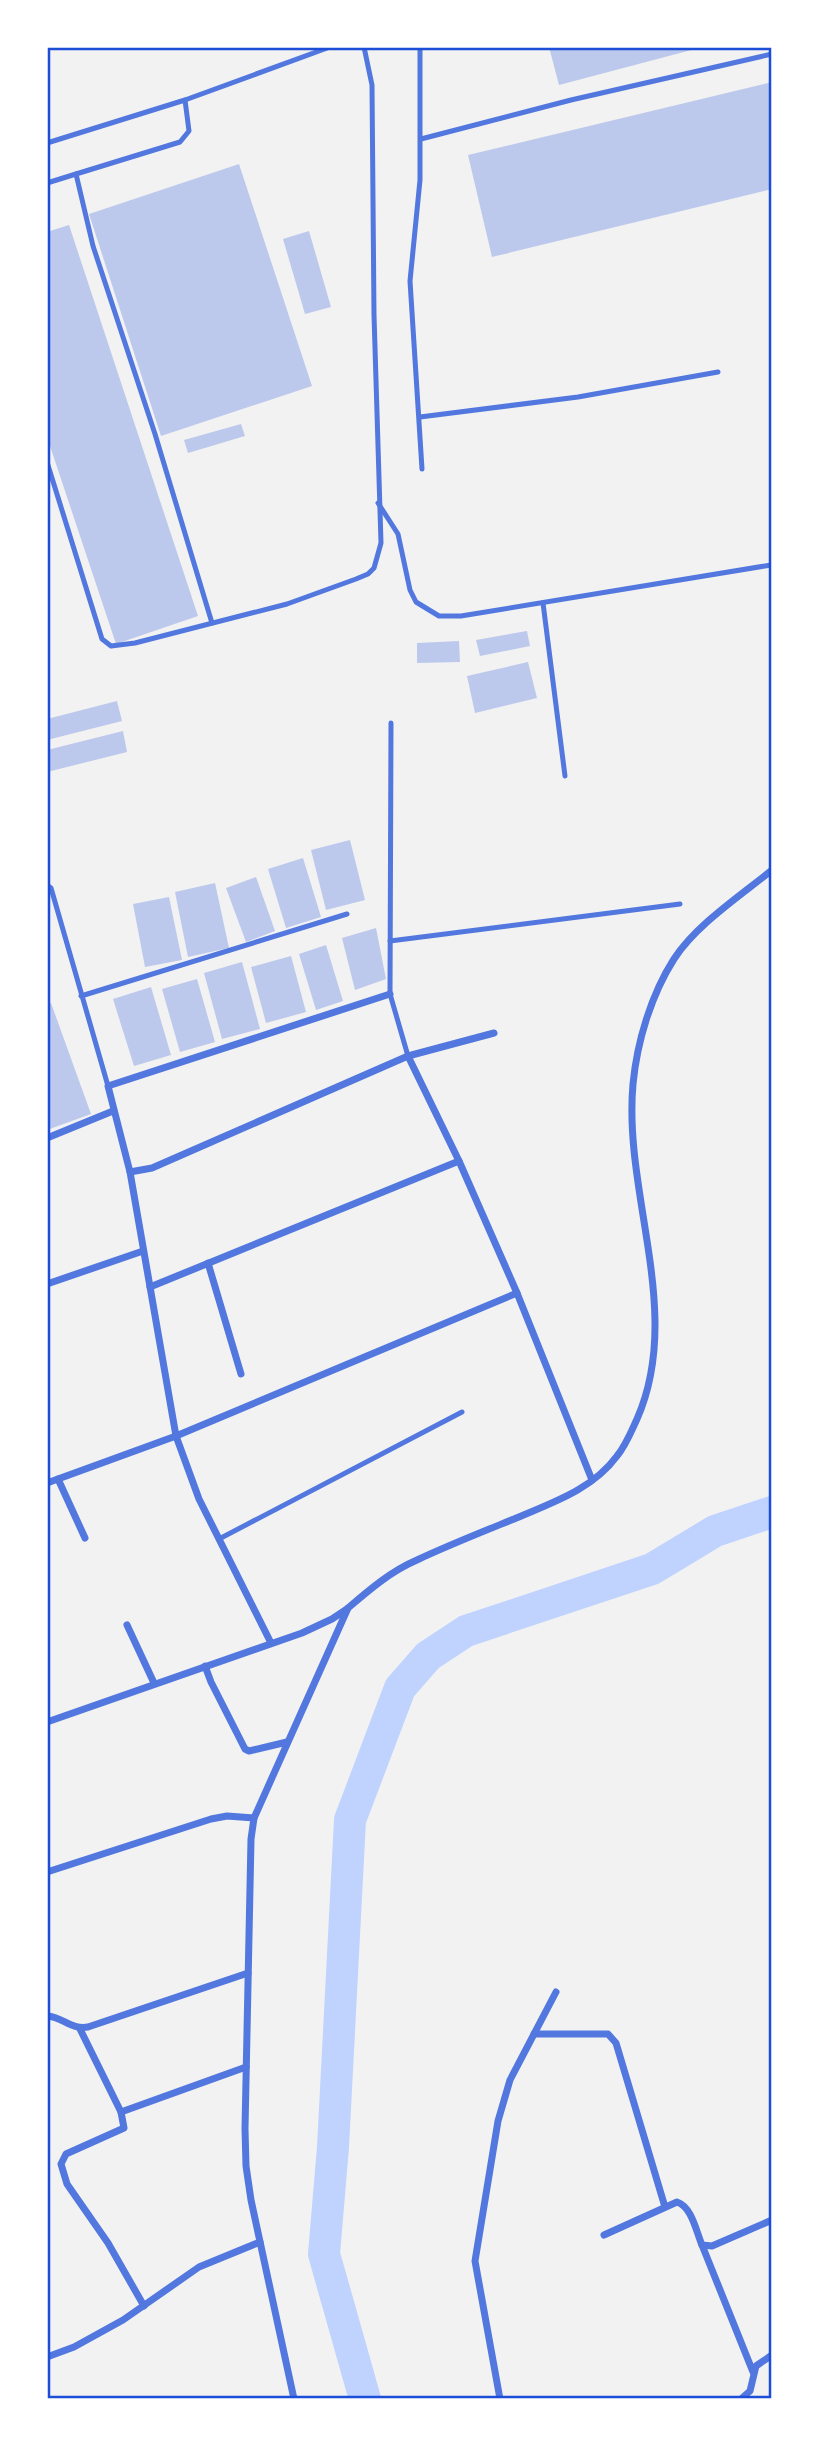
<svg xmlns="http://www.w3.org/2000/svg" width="819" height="2446" font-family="Mulish,sans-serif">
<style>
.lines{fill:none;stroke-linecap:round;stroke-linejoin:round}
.river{stroke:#bfd3fe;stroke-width:32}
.building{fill:#bdc9ec}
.service{stroke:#5277de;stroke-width:5}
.minor{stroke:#5277de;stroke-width:7}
.neatline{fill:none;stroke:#1d4ed8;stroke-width:2.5}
</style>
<rect width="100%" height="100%" fill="#f2f2f2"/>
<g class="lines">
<!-- river -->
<polyline class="river" points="365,2399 324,2254 333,2147 350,1820 400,1688 428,1656 466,1631 652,1569 715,1531 772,1512"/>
</g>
<!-- building -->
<g class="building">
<polygon points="549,47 699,47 699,48 559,85"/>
<polygon points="772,82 772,189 492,257 468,155"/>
<polygon points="239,164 312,386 161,436 89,214"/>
<polygon points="69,225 198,616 116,644 47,437 47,232"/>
<polygon points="309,231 331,307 305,314 283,239"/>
<polygon points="241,424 245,436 188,453 184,440"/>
<polygon points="527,631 530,646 480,656 476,640"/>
<polygon points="459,641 460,662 417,663 417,643"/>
<polygon points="528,662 537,698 475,713 467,676"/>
<polygon points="117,701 122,721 47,740 47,719"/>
<polygon points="123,731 127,752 47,772 47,750"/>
<polygon points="350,840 365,900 326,910 311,850"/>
<polygon points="303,858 321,917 286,928 268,869"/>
<polygon points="256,877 275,931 246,942 226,888"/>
<polygon points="215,883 229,948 188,957 175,892"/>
<polygon points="169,897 182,960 145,967 133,904"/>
<polygon points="376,928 386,979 355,990 342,938"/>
<polygon points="326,945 343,1001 316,1010 299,954"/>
<polygon points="291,956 306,1012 266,1023 251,967"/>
<polygon points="242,962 260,1029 222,1039 204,973"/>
<polygon points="197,979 215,1042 180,1052 162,989"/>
<polygon points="151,987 171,1055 134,1066 113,999"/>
<polygon points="51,1003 91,1114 47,1130 47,1004"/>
</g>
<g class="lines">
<!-- service -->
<g class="service">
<polyline points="420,47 420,180 410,281 422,469"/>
<polyline points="185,100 189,131 180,142 76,174 93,246 155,434 212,623"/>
<polyline points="421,139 571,100 772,54"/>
<polyline points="47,143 185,100 330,47"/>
<polyline points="47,183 76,174"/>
<polyline points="420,417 578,397 718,372"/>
<polyline points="47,462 102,639 111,646 135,643 287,604 356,579 368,574 374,568 381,543 374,315 372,85 364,47"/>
<polyline points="378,503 398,534 410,590 416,602 439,616 461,616 771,565"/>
<polyline points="543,603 565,776"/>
<polyline points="391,723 390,994 408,1056"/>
<polyline points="47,885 51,888 108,1086"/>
<polyline points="390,941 680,904"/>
<polyline points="81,996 347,914"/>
<polyline points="219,1539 462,1412"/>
</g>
<!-- minor -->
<g class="minor">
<polyline points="390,994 108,1086 130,1172 152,1168 408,1056 459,1161 517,1293 592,1480"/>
<polyline points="408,1056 494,1033"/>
<polyline points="47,1138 113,1111"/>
<polyline points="130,1172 176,1436 199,1499 271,1643"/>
<polyline points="208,1263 241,1374"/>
<polyline points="47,1284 143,1251"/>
<polyline points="150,1287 459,1161"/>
<polyline points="58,1479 85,1538"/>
<polyline points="47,1483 176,1436 517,1293"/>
<polyline points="127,1625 154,1683"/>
<polyline points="205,1666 211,1682 245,1749 249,1751 287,1742"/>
<polyline points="47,1722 302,1633 332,1619 347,1609"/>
<polyline points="47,1872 211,1819 227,1816 254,1818"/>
<path d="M47,2016c16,1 24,14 41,11l160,-54"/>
<polyline points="80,2029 121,2112 246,2067"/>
<polyline points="534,2034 608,2034 616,2043 665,2207"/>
<polyline points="121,2112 124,2128 66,2154 61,2164 67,2184 108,2243 144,2306"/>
<path d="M604,2235l73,-33c15,5 19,29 25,43l10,1 60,-26"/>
<polyline points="702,2245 753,2372"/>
<polyline points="47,2357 74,2347 123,2320 199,2267 260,2242"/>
<path d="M294,2399l-43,-199 -5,-34 -1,-37 6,-290 3,-21 94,-210c21,-18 43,-37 69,-48 32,-15 65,-28 97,-41 37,-16 78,-29 103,-63 9,-11 14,-24 20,-37 47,-107 -14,-224 -4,-335 4,-42 18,-89 41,-125 22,-34 66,-63 98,-89"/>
<polyline points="500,2399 475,2261 498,2121 510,2080 556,1992"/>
<polyline points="741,2399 750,2391 756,2366 772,2355"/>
</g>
</g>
<!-- border -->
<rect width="819" height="2446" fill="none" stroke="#ffffff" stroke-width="98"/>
<rect x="49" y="49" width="721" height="2348" class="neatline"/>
</svg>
